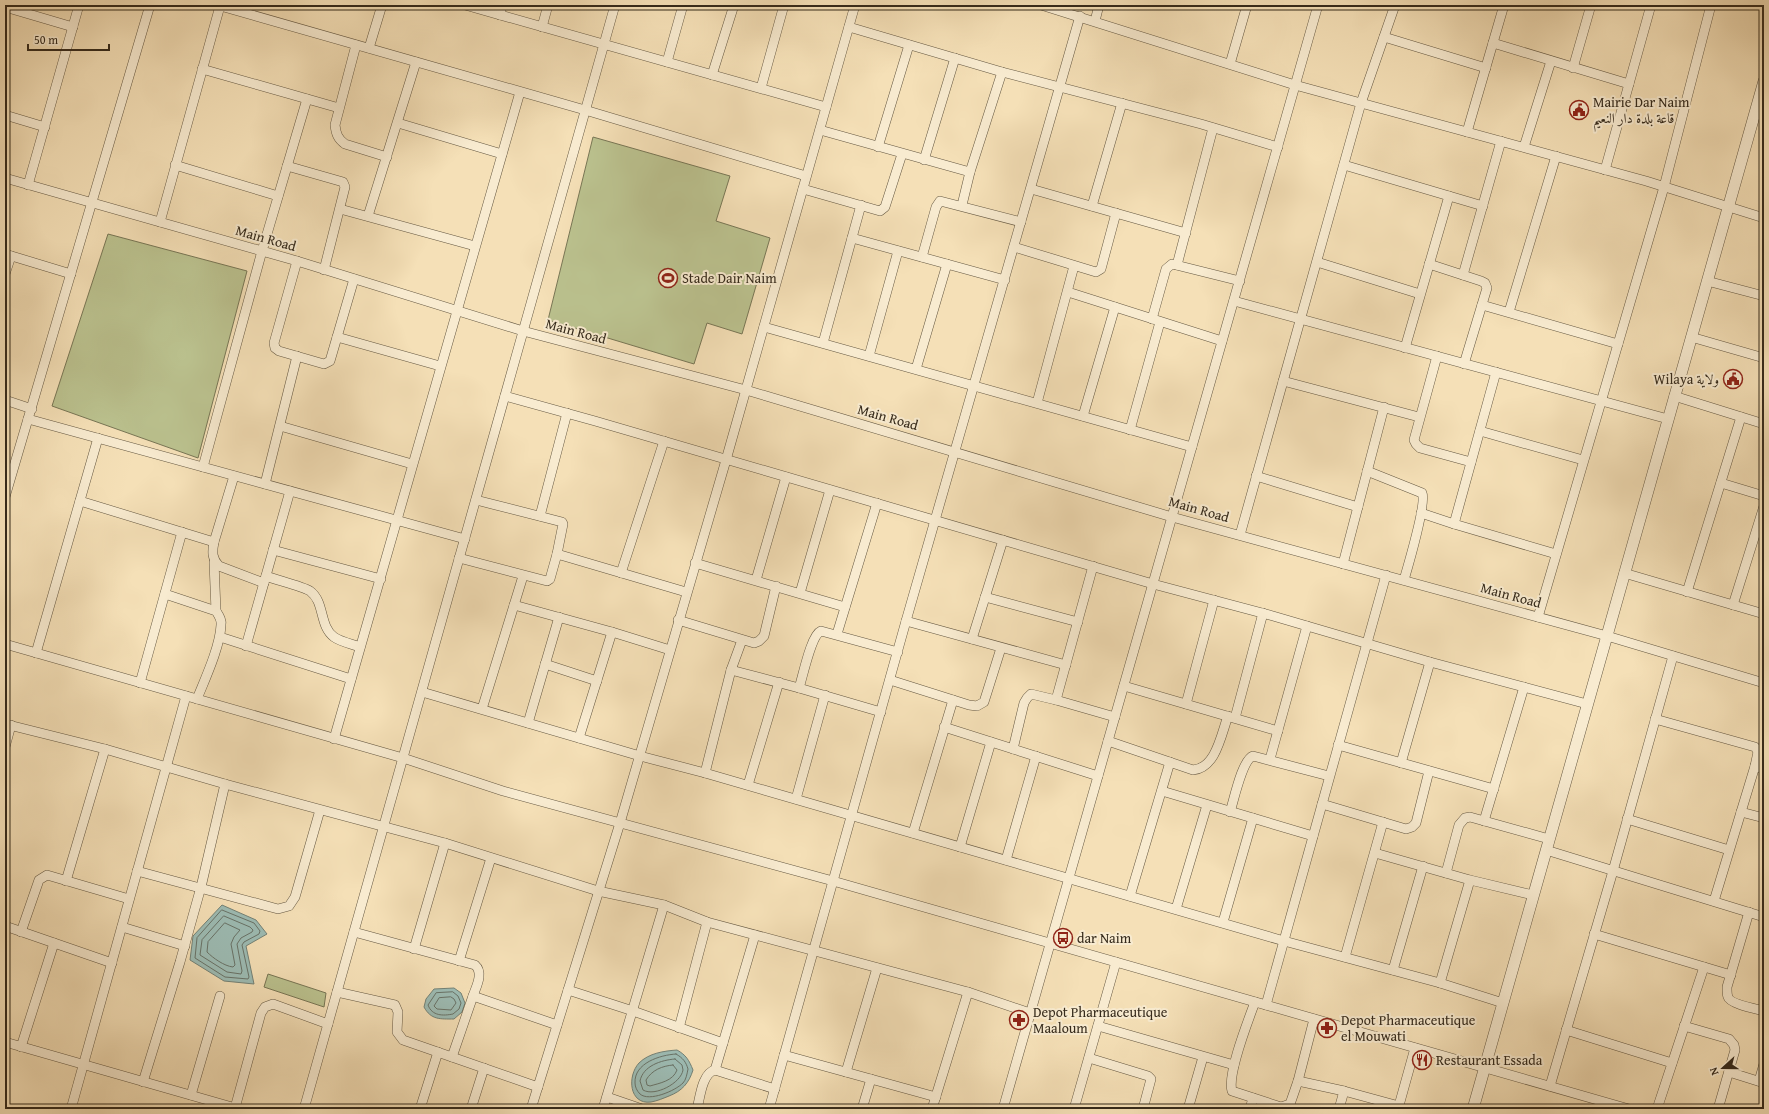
<svg xmlns="http://www.w3.org/2000/svg" width="1769" height="1114" font-family="'Gentium Book Plus',Amiri,serif">
<style>
.green{fill:#bbc28f;stroke:#787655}
.water{fill:#9dbcb4;stroke:#738277}
.lines{fill:none;stroke-linecap:round;stroke-linejoin:round}
.shore{stroke:#697368;stroke-width:1}
.minor-casing{stroke:#655842;stroke-width:10}
.tertiary-casing{stroke:#655842;stroke-width:12}
.minor{stroke:#f8ebd0;stroke-width:9}
.tertiary{stroke:#f8ebd0;stroke-width:11}
.labels{text-anchor:middle;dominant-baseline:central;stroke-width:4;stroke-linejoin:round;paint-order:stroke}
.poi-label{font-size:14px;fill:#352a1b;stroke:#f8ebd0;text-anchor:start}
.street-label{font-size:14px;fill:#352a1b;stroke:#f8ebd0}
</style>
<rect width="100%" height="100%" fill="#f5e0b7"/>
<filter id="stains"><feTurbulence type="fractalNoise" baseFrequency=".005" numOctaves="4"/><feColorMatrix values="0 0 0 0 .2 0 0 0 0 .09 0 0 0 0 .02 0 0 0 .5 -.17"/></filter>
<radialGradient id="worn" r=".72"><stop offset=".6" stop-color="#630" stop-opacity="0"/><stop offset="1" stop-color="#630" stop-opacity=".3"/></radialGradient>
<!-- green -->
<g class="green">
<polygon points="593,137 730,176 716,221 770,238 742,334 707,323 694,364 548,320"/>
<polygon points="108,234 247,271 198,458 52,406"/>
<polygon points="268,974 326,993 324,1007 264,987"/>
</g>
<!-- water -->
<g class="water">
<polygon points="222,905 256,920 267,934 246,946 254,984 224,981 190,960 193,936"/>
<path d="M454,988l7,5 4,10 -3,9 -8,7c-14,0 -23,1 -30,-12l2,-8 8,-10z"/>
<path d="M677,1050c9,5 12,10 16,20 -4,13 -11,21 -24,26 -5,2 -12,5 -18,6 -22,3 -24,-26 -12,-39 10,-10 25,-12 38,-13z"/>
</g>
<g class="lines">
<!-- shore -->
<g class="shore">
<polygon points="222,910 254,923 260,931 259,934 244,942 242,945 249,977 248,979 225,977 195,958 197,938"/>
<polygon points="224,916 250,927 253,930 252,932 241,938 237,944 242,971 241,974 227,972 200,955 202,940"/>
<path d="M225,923l15,7 -6,7 -3,7 4,21 -2,2c-9,-1 -20,-9 -26,-15l1,-10z"/>
<path d="M453,992l5,4 3,7 -2,6 -6,5c-10,2 -21,2 -25,-9l8,-12z"/>
<polygon points="451,997 454,999 456,1003 451,1010 437,1009 434,1006 439,998"/>
<path d="M676,1054c7,4 10,8 12,15 -1,5 -2,11 -5,14 -8,8 -34,19 -43,11 -3,-3 -5,-7 -5,-11 -1,-20 25,-28 41,-29z"/>
<path d="M675,1059l7,6 1,5c-2,13 -28,27 -40,20l-3,-9c3,-15 21,-21 35,-22z"/>
<path d="M673,1065l4,5c-4,11 -17,13 -27,16l-3,-1 -1,-5c6,-10 16,-14 27,-15z"/>
</g>
<!-- minor casing -->
<g class="minor-casing">
<g id="minor">
<polyline points="217,5 585,110 806,176"/>
<polyline points="465,5 826,107"/>
<polyline points="1041,5 1295,85 1646,181 1764,218"/>
<polyline points="5,7 73,27"/>
<polyline points="500,15 502,5"/>
<polyline points="1095,21 1099,5"/>
<polyline points="542,27 548,5"/>
<polyline points="849,27 1002,72 1201,124 1278,147"/>
<polyline points="1384,37 1486,68"/>
<polyline points="1493,43 1629,84"/>
<path d="M356,45l-21,80c1,9 3,14 10,19l42,13"/>
<polyline points="369,48 382,5"/>
<polyline points="667,62 683,5"/>
<polyline points="1230,64 1247,5"/>
<polyline points="1573,68 1591,5"/>
<polyline points="202,69 339,108"/>
<polyline points="712,75 734,5"/>
<polyline points="761,88 784,5"/>
<polyline points="5,115 45,127"/>
<polyline points="398,123 502,154"/>
<polyline points="820,130 970,172"/>
<polyline points="1467,132 1504,5"/>
<polyline points="878,147 909,45"/>
<polyline points="1524,147 1551,61"/>
<polyline points="924,160 955,58"/>
<polyline points="175,165 278,196"/>
<polyline points="1344,165 1483,206"/>
<polyline points="287,166 343,182 345,187 324,270"/>
<polyline points="1605,170 1651,5"/>
<polyline points="5,178 297,261 523,331 746,390 1172,517 1607,636 1764,683"/>
<polyline points="28,185 79,5"/>
<polyline points="803,189 880,211 885,207 902,154"/>
<polyline points="1031,189 1186,233"/>
<polyline points="962,205 970,172 1002,72"/>
<polyline points="1092,206 1122,103"/>
<polyline points="340,209 475,246"/>
<polyline points="368,216 416,62"/>
<polyline points="160,222 220,6"/>
<polyline points="852,238 1005,280"/>
<polyline points="1014,247 1096,272 1101,269 1116,213"/>
<polyline points="5,254 71,274"/>
<polyline points="922,257 936,207 940,201 1021,222"/>
<polyline points="297,261 274,343 275,348 279,351 324,364 330,361 354,279"/>
<polyline points="1317,262 1420,294"/>
<polyline points="1429,264 1481,281 1485,283 1487,288 1464,364"/>
<polyline points="1177,265 1213,128"/>
<polyline points="5,274 11,256"/>
<polyline points="1463,275 1501,141"/>
<polyline points="1707,281 1764,296"/>
<polyline points="1068,292 1222,341"/>
<polyline points="1234,301 1668,419"/>
<polyline points="1482,305 1618,344"/>
<polyline points="1509,312 1556,156"/>
<polyline points="1152,319 1166,269 1172,264 1240,281"/>
<polyline points="764,327 1192,447"/>
<polyline points="337,337 440,366"/>
<polyline points="1691,337 1764,358"/>
<polyline points="823,343 861,205"/>
<polyline points="1405,348 1449,196"/>
<polyline points="869,356 898,251"/>
<polyline points="1437,356 1414,440 1416,444 1420,448 1471,462"/>
<polyline points="916,369 947,264"/>
<polyline points="1283,381 1419,417"/>
<polyline points="505,396 595,421 1153,584 1273,616 1430,662 1587,704"/>
<polyline points="1674,396 1764,424"/>
<polyline points="5,400 32,409"/>
<polyline points="1037,403 1074,266"/>
<polyline points="1083,416 1115,307"/>
<polyline points="28,419 465,539"/>
<polyline points="280,426 412,464"/>
<polyline points="1130,430 1160,322"/>
<polyline points="1480,431 1583,460"/>
<polyline points="203,467 262,251 307,99"/>
<path d="M1367,471l55,22c5,10 -14,73 -18,87"/>
<path d="M234,476l-20,66c-2,10 -2,17 5,24l45,17"/>
<polyline points="1256,476 1358,507"/>
<polyline points="1721,483 1764,496"/>
<polyline points="265,484 297,356"/>
<polyline points="5,497 150,5"/>
<polyline points="476,500 562,522 563,524 557,554"/>
<polyline points="80,501 214,542"/>
<polyline points="1421,513 1454,524 1556,554"/>
<polyline points="540,516 567,413"/>
<polyline points="1454,524 1496,372"/>
<polyline points="1240,535 1361,103 1395,5"/>
<polyline points="273,550 381,579"/>
<polyline points="459,558 547,581 550,579 557,554 686,592"/>
<polyline points="214,562 216,611"/>
<polyline points="695,563 845,607"/>
<polyline points="1343,564 1384,407"/>
<polyline points="621,573 664,441"/>
<polyline points="1624,573 1764,614"/>
<path d="M266,576c10,4 36,10 44,15 15,11 9,35 24,46 7,5 18,7 26,10"/>
<polyline points="756,580 786,477"/>
<polyline points="1687,592 1741,417"/>
<polyline points="800,593 830,490"/>
<path d="M165,594l51,17c3,5 6,9 5,14 -1,22 -16,54 -24,74"/>
<polyline points="985,597 1078,622"/>
<polyline points="514,605 612,632 670,650"/>
<polyline points="1733,605 1764,506"/>
<polyline points="1538,617 1664,187 1711,5"/>
<polyline points="678,620 754,643 759,641 764,636 776,586"/>
<polyline points="906,621 1066,665"/>
<polyline points="837,634 877,503"/>
<polyline points="220,637 351,679"/>
<polyline points="972,639 1003,540"/>
<polyline points="5,644 403,758 503,791 833,881 1629,1109"/>
<polyline points="246,646 290,491"/>
<polyline points="36,653 98,438"/>
<polyline points="545,664 597,681"/>
<polyline points="731,670 799,688 881,712"/>
<polyline points="890,680 969,705 977,706 984,702 1001,648"/>
<polyline points="140,683 182,532"/>
<polyline points="1124,686 1278,731"/>
<path d="M799,688c4,-12 12,-53 22,-57l77,21"/>
<polyline points="422,692 640,756 705,773 1284,941 1440,983 1503,1003"/>
<polyline points="1056,700 1093,566"/>
<polyline points="1186,704 1214,600"/>
<polyline points="482,709 523,576"/>
<polyline points="1235,718 1263,613"/>
<polyline points="1655,719 1755,747 1758,752 1755,766"/>
<polyline points="528,723 559,617"/>
<polyline points="5,724 105,749 225,784 445,843 598,891 664,905 707,922 968,992 1030,1013"/>
<polyline points="944,727 1098,776"/>
<polyline points="579,738 612,632"/>
<polyline points="334,739 520,92"/>
<path d="M1108,741l85,29c23,-2 28,-35 35,-54"/>
<polyline points="1338,745 1494,789"/>
<polyline points="5,747 11,725"/>
<polyline points="1013,749 1024,703 1027,698 1031,694 1056,700 1115,717"/>
<polyline points="1270,759 1307,626"/>
<polyline points="1401,763 1430,662"/>
<polyline points="705,773 731,670 742,640"/>
<polyline points="748,785 779,682"/>
<polyline points="1162,791 1313,836"/>
<polyline points="796,799 825,695"/>
<polyline points="1322,804 1406,829 1412,827 1416,823 1429,771"/>
<path d="M1230,812c4,-12 12,-52 23,-56l76,20"/>
<polyline points="1741,812 1764,818"/>
<polyline points="1627,819 1729,850"/>
<polyline points="1484,821 1524,687"/>
<polyline points="913,833 953,700"/>
<polyline points="960,847 991,742"/>
<polyline points="1546,850 1764,917"/>
<polyline points="1375,853 1470,880 1533,895"/>
<polyline points="1006,860 1036,756"/>
<polyline points="137,871 278,909 289,906 295,897 320,810"/>
<polyline points="1446,873 1459,825 1465,818 1470,817 1549,839"/>
<polyline points="66,881 105,749"/>
<polyline points="1130,896 1170,762"/>
<polyline points="1714,901 1755,766 1764,769"/>
<polyline points="1176,909 1207,805"/>
<path d="M1749,912l-22,75c0,3 0,8 1,10 2,7 29,12 36,14"/>
<polyline points="1223,922 1253,818"/>
<polyline points="5,926 112,963"/>
<polyline points="122,927 185,946"/>
<polyline points="21,932 39,880 47,875 129,899"/>
<path d="M354,932l121,33c9,8 1,22 -2,31"/>
<polyline points="1594,934 1731,975"/>
<polyline points="414,949 445,843"/>
<polyline points="1345,957 1383,822"/>
<polyline points="459,961 491,858"/>
<polyline points="1393,970 1423,866"/>
<polyline points="1440,983 1470,880"/>
<polyline points="568,990 633,1011 723,1043"/>
<polyline points="337,992 395,1005 398,1012 397,1032 403,1040 538,1087"/>
<path d="M1255,1002c-7,19 -28,72 -23,89l49,16 9,-3 8,-23 16,-62"/>
<polyline points="1266,1005 1386,575"/>
<polyline points="1098,1026 1234,1065"/>
<polyline points="1684,1026 1729,1039 1734,1045 1735,1050 1718,1109"/>
<polyline points="679,1028 707,922"/>
<polyline points="1566,1030 1672,1063"/>
<polyline points="5,1042 239,1109"/>
<polyline points="21,1047 54,943"/>
<polyline points="784,1055 936,1097"/>
<polyline points="452,1057 473,996 557,1025"/>
<polyline points="1089,1058 1148,1076 1151,1079 1143,1109"/>
<polyline points="715,1070 755,935"/>
<polyline points="846,1072 877,968"/>
<polyline points="1729,1072 1764,1083"/>
<polyline points="1298,1081 1344,1091 1399,1106"/>
<polyline points="1759,1081 1764,1064"/>
<polyline points="143,1082 180,962 201,887 225,784"/>
<polyline points="1550,1086 1613,871 1673,656"/>
<polyline points="191,1095 220,996"/>
<polyline points="607,1097 642,1109"/>
<polyline points="235,1108 261,1013 265,1007 273,1004 328,1024"/>
<polyline points="71,1109 186,696"/>
<polyline points="304,1109 615,5"/>
<polyline points="420,1109 438,1052"/>
<polyline points="471,1109 484,1068"/>
<polyline points="531,1109 620,823 726,460 855,5"/>
<polyline points="603,1109 664,905"/>
<path d="M697,1109c3,-11 5,-36 18,-39l60,19"/>
<polyline points="769,1109 906,621 1080,16"/>
<polyline points="862,1109 871,1079"/>
<polyline points="932,1109 968,992"/>
<polyline points="1003,1109 1318,5"/>
<polyline points="1074,1109 1116,962"/>
<polyline points="1188,1109 1203,1057"/>
<polyline points="1250,1109 1253,1098"/>
<polyline points="1339,1109 1344,1091"/>
<polyline points="1398,1109 1415,1048"/>
<polyline points="1657,1109 1704,967"/>
</g>
</g>
<!-- tertiary casing -->
<g class="tertiary-casing">
<polyline id="tertiary" points="1473,1109 1764,81"/>
</g>
<!-- minor -->
<use href="#minor" class="minor"/>
<!-- tertiary -->
<use href="#tertiary" class="tertiary"/>
</g>
<!-- icons -->
<defs>
<g id="civic-ring" transform="scale(1)"><circle r="9.5" fill="#f8ebd0" stroke="#8f2418" stroke-width="1.5"/><path d="M-.6-6.5H3V-4.5H.6V-3L4-1V1h2V6H-6V1h2V-1L-.6-3ZM-1.2 2.5V6h2.4V2.5Z" fill="#8f2418"/></g>
<g id="stadium-ring" transform="scale(1)"><circle r="9.5" fill="#f8ebd0" stroke="#8f2418" stroke-width="1.5"/><path d="M0-5a6.5 5 0 1 0 0 10a6.5 5 0 1 0 0-10ZM-3.5-1.8h7v3.6h-7Z" fill="#8f2418"/></g>
<g id="bus-ring" transform="scale(1)"><circle r="9.5" fill="#f8ebd0" stroke="#8f2418" stroke-width="1.5"/><path d="M-5-6H5V4H4V6H2V4H-2V6H-4V4H-5ZM-3.5-4V0h7V-4ZM-3.5 1.2v1.5H-2V1.2ZM2 1.2v1.5H3.5V1.2Z" fill="#8f2418"/></g>
<g id="pharmacy-ring" transform="scale(1)"><circle r="9.5" fill="#f8ebd0" stroke="#8f2418" stroke-width="1.5"/><path d="M-2-6h4v4h4v4h-4v4h-4v-4h-4v-4h4Z" fill="#8f2418"/></g>
<g id="restaurant-ring" transform="scale(1)"><circle r="9.5" fill="#f8ebd0" stroke="#8f2418" stroke-width="1.5"/><path d="M-5-6h1v4h1v-4h1v4h1v-4h1v5L-1.5 .5V6h-2V.5L-5-1ZM5-6V6H3V1.5H1.5Q1.5-4 5-6Z" fill="#8f2418"/></g>
</defs>
<g fill-rule="evenodd">
<use href="#civic-ring" x="1579" y="110"/>
<use href="#stadium-ring" x="668" y="278"/>
<use href="#civic-ring" x="1733" y="379"/>
<use href="#bus-ring" x="1063" y="938"/>
<use href="#pharmacy-ring" x="1019" y="1020"/>
<use href="#pharmacy-ring" x="1327" y="1028"/>
<use href="#restaurant-ring" x="1422" y="1060"/>
</g>
<g class="labels">
<!-- poi labels -->
<g class="poi-label">
<text x="1593" y="102">Mairie Dar Naim<tspan x="1593" dy="16">قاعة بلدة دار النعيم</tspan></text>
<text x="682" y="278">Stade Dair Naim</text>
<text x="1719" y="379" text-anchor="end">Wilaya ولاية</text>
<text x="1077" y="938">dar Naim</text>
<text x="1033" y="1012">Depot Pharmaceutique<tspan x="1033" dy="16">Maaloum</tspan></text>
<text x="1341" y="1020">Depot Pharmaceutique<tspan x="1341" dy="16">el Mouwati</tspan></text>
<text x="1436" y="1060">Restaurant Essada</text>
</g>
<!-- street labels -->
<g class="street-label">
<text transform="translate(266 238) rotate(16)">Main Road</text>
<text transform="translate(576 331) rotate(15)">Main Road</text>
<text transform="translate(888 417) rotate(16)">Main Road</text>
<text transform="translate(1199 509) rotate(16)">Main Road</text>
<text transform="translate(1511 595) rotate(15)">Main Road</text>
</g>
</g>
<!-- margin -->
<rect width="1769" height="1114" fill="none" stroke="#f5e0b7" stroke-width="20"/>
<rect x="6" y="6" width="1757" height="1102" fill="none" stroke="#352a1b" stroke-width="2"/>
<rect x="10" y="10" width="1749" height="1094" fill="none" stroke="#352a1b"/>
<!-- north arrow -->
<g transform="translate(1723 1068) rotate(249)" stroke="#f8ebd0" stroke-width="3" paint-order="stroke">
<path d="M0-3L7 15L0 10L-7 15Z" fill="#352a1b"/>
<text y="-6" font-size="11" font-weight="bold" text-anchor="middle" fill="#352a1b">N</text>
</g>
<!-- scale -->
<path d="M28 44v6h81v-6" fill="none" stroke="#352a1b" stroke-width="2"/>
<text x="34" y="44" font-size="12" fill="#352a1b" stroke="#f8ebd0" stroke-width="3" paint-order="stroke">50 m</text>
<rect width="100%" height="100%" filter="url(#stains)"/>
<rect width="100%" height="100%" fill="url(#worn)"/>
</svg>
